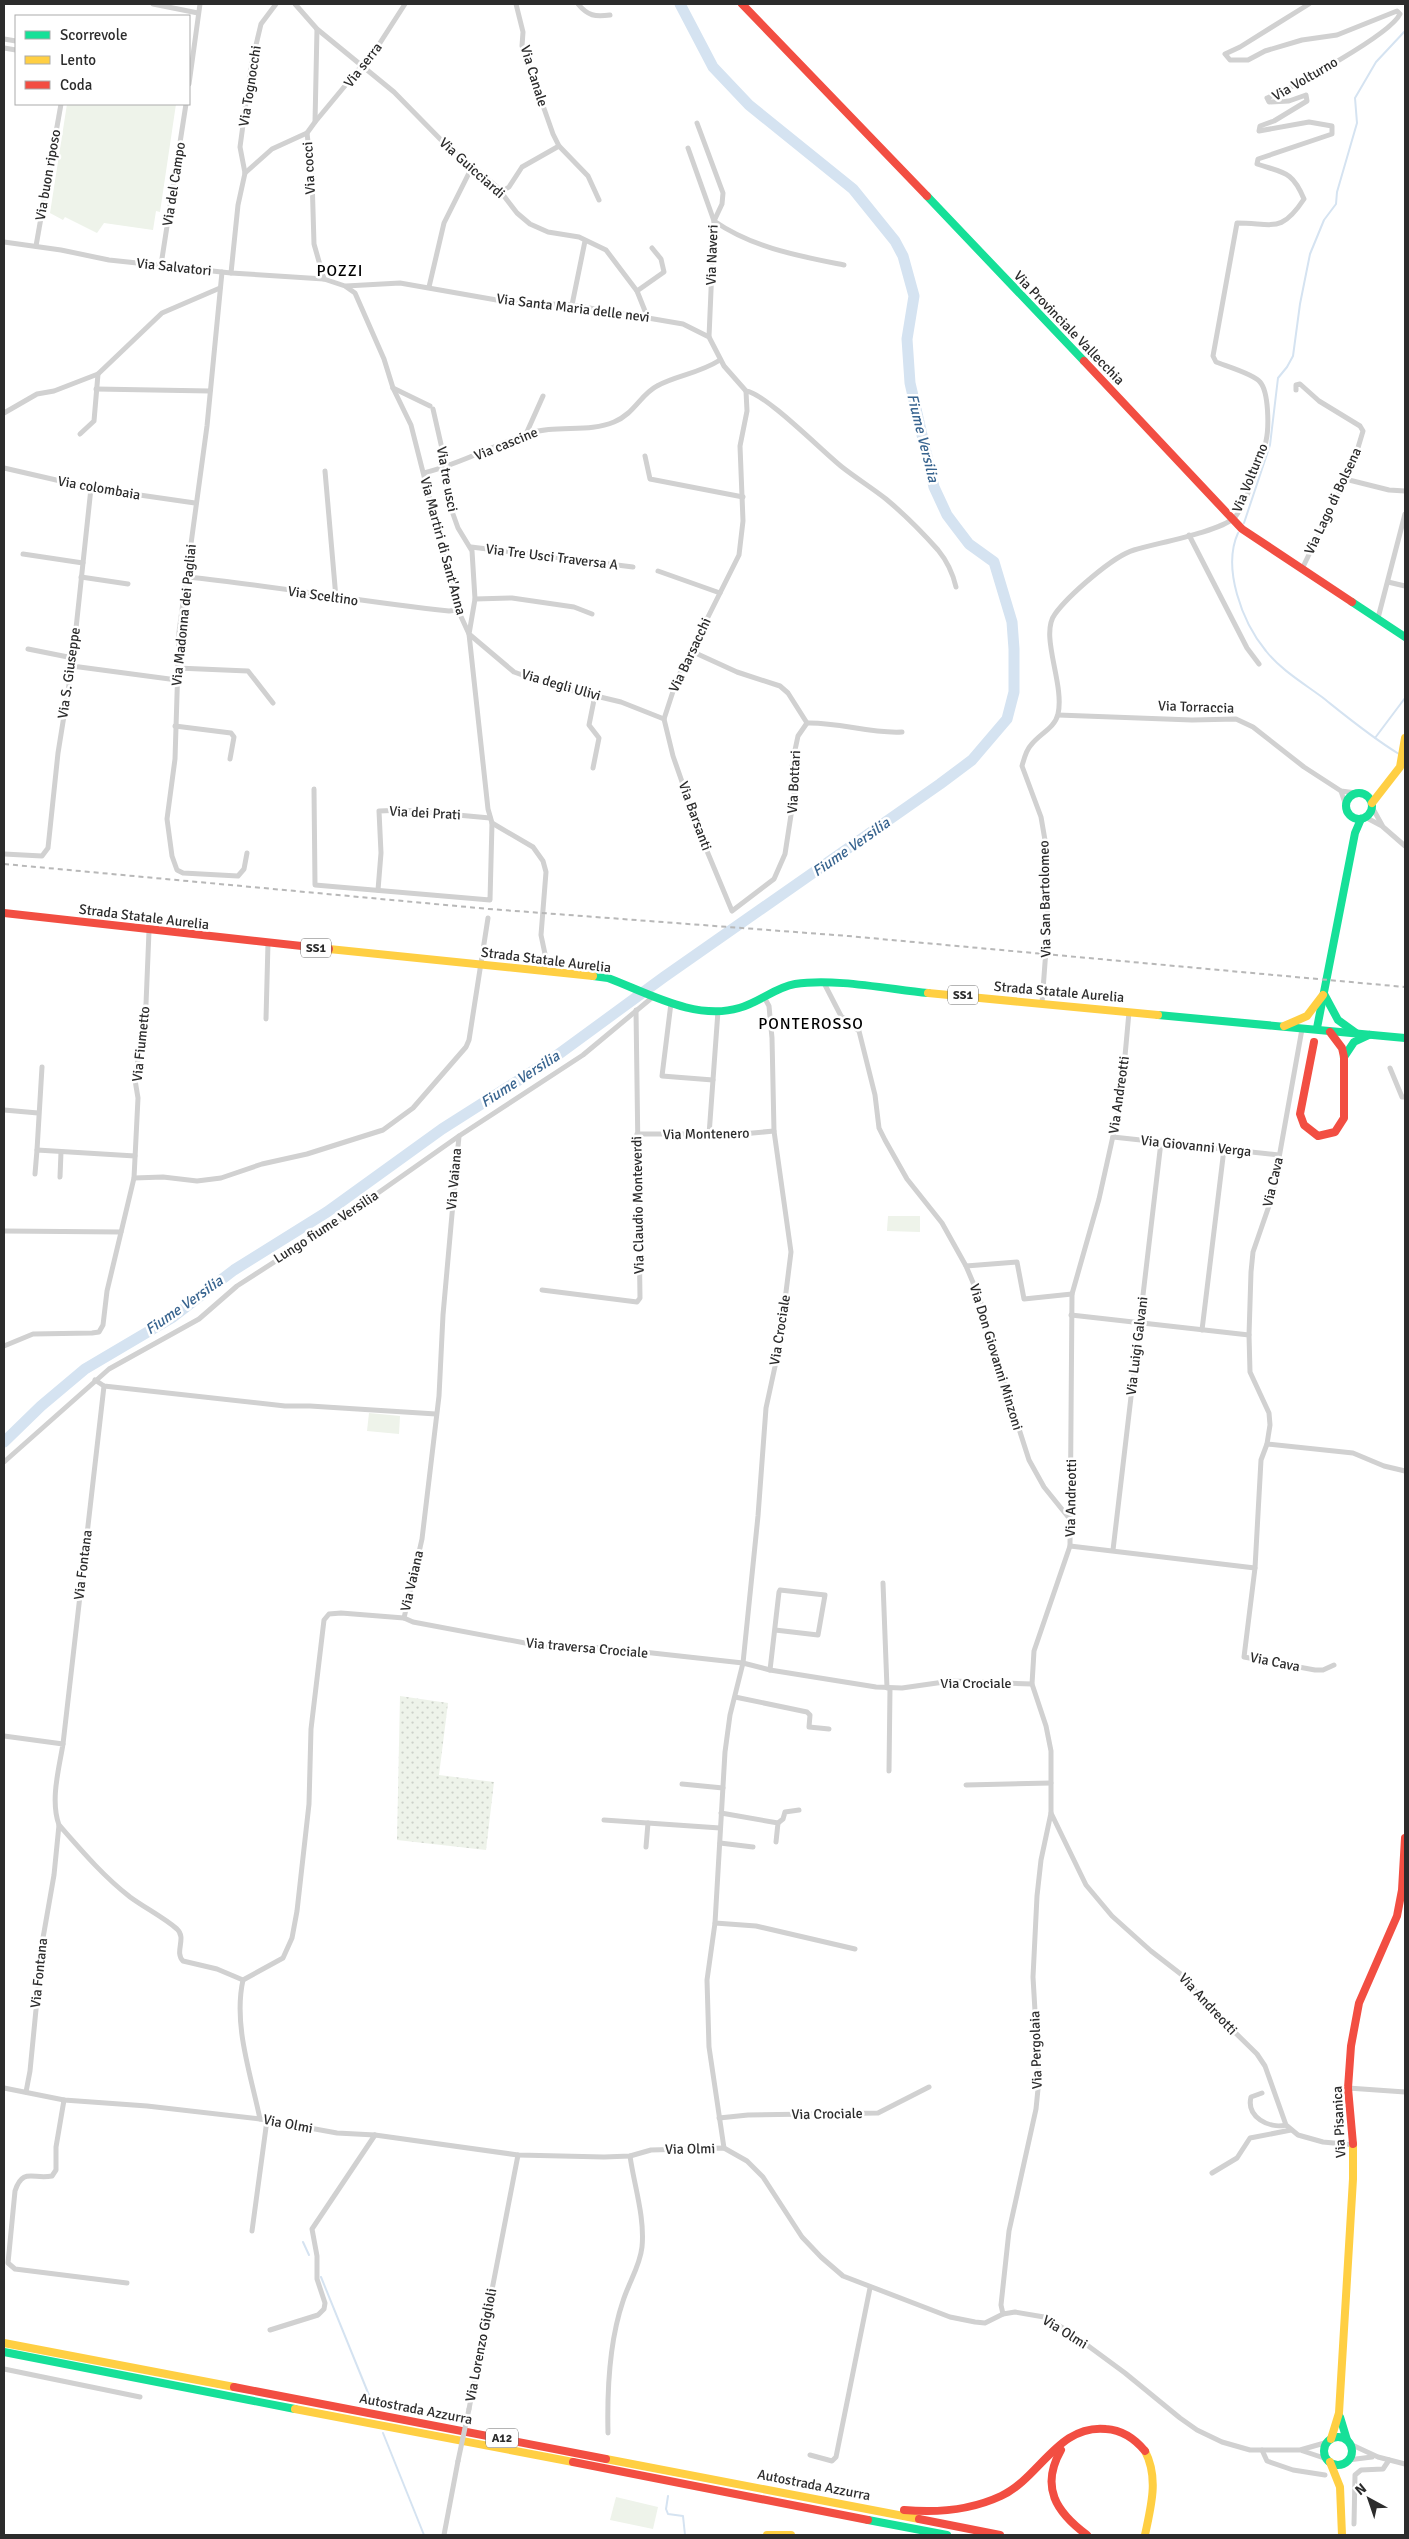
<svg xmlns="http://www.w3.org/2000/svg" width="1409" height="2539" font-family="Signika,sans-serif">
<style>
.grass{fill:url(#grass-dots)}
.garden{fill:#eef3ea}
.lines{fill:none;stroke-linecap:round;stroke-linejoin:round}
.stream{stroke:#d5e3f1;stroke-width:2}
.river{stroke:#d5e3f1;stroke-width:11}
.street{stroke:#d1d1d1;stroke-width:5}
.fast{stroke:#16e098;stroke-width:8}
.slow{stroke:#ffcf43;stroke-width:8}
.jam{stroke:#f24e42;stroke-width:8}
.rail{stroke:#b8b8b8;stroke-width:2;stroke-dasharray:5 4;stroke-linecap:butt}
.street-bridge{stroke:#d1d1d1;stroke-width:5}
.labels{text-anchor:middle;dominant-baseline:central;stroke-width:5;stroke-linejoin:round;paint-order:stroke}
.shield{fill:#fff;stroke:#6b6b6b;stroke-width:1}
.shield-label{font-size:12px;font-weight:bold;fill:#2c2c2c}
.street-label{font-size:14px;fill:#2c2c2c;stroke:#fff}
.water-label{font-size:15px;font-style:italic;fill:#38648f;stroke:#fff}
.quarter-label{font-size:16px;letter-spacing:1px;fill:#000;stroke:#fff}
</style>
<defs>
<pattern id="grass-dots" width="8" height="8" patternUnits="userSpaceOnUse" patternTransform="scale(1.25)"><rect width="8" height="8" fill="#eef3ea"/><path d="M2 2h.1M6 6h.1" fill="none" stroke="#ccd0c9" stroke-width="1.8" stroke-linecap="round"/></pattern>
</defs>
<rect width="100%" height="100%" fill="#fff"/>
<!-- grass -->
<polygon class="grass" points="400,1696 448,1703 439,1775 494,1782 486,1850 397,1840"/>
<!-- garden -->
<g class="garden">
<polygon points="67,104 176,104 160,212 156,211 153,230 104,223 97,233 65,217 63,220 50,213"/>
<polygon points="888,1216 920,1216 920,1232 887,1231"/>
<polygon points="369,1413 400,1416 399,1434 367,1431"/>
<polygon points="616,2497 658,2507 653,2529 610,2520"/>
</g>
<g class="lines">
<!-- stream -->
<g class="stream">
<polyline points="1244,523 1270,445 1278,378 1287,367 1293,356 1300,304 1310,254 1324,220 1336,204 1337,192 1357,123 1355,98 1376,62 1405,31"/>
<path d="M1238,533c-16,35 4,89 28,118 14,18 37,32 56,46 25,20 49,40 77,57"/>
<polyline points="1375,738 1405,698"/>
<polyline points="303,2242 309,2255"/>
<polyline points="321,2277 373,2405"/>
<polyline points="383,2433 424,2535"/>
<polyline points="668,2496 666,2509 668,2514 683,2516 685,2535"/>
</g>
<!-- river -->
<polyline class="river" points="4,1442 41,1406 85,1369 173,1317 234,1270 327,1212 442,1129 552,1059 664,977 940,784 972,760 1007,719 1014,692 1014,649 1012,622 994,562 969,544 956,527 947,515 934,487 910,383 907,339 914,296 903,256 895,241 853,189 749,105 713,67 680,4"/>
<!-- street -->
<g class="street">
<polyline points="153,4 198,13"/>
<polyline points="295,4 317,29 394,92 446,145 497,187 517,213 530,224 548,232 579,237 606,250 637,291 647,316"/>
<polyline points="516,4 523,32 522,46 553,134 559,146 588,176 599,200"/>
<path d="M578,4c10,12 17,13 32,11"/>
<polyline points="317,29 315,122 307,133 312,177 314,244 324,279"/>
<polyline points="4,39 16,41"/>
<polyline points="4,48 16,50"/>
<polyline points="189,84 200,4"/>
<polyline points="315,122 378,46 405,4"/>
<path d="M697,123l26,70 -1,11 -8,17c39,27 85,35 130,44"/>
<polyline points="688,148 714,221 709,337"/>
<polyline points="245,173 272,149 307,133"/>
<polyline points="501,192 509,187 522,167 559,146"/>
<polyline points="4,242 61,250 109,260 231,273 324,279 345,286 355,293 384,359 393,388 411,425 458,610 469,634 488,809 492,823 490,900 315,885 314,789"/>
<polyline points="36,246 61,104"/>
<polyline points="161,265 186,104"/>
<polyline points="222,272 207,426 179,632 175,759 167,819 172,856 177,870 183,873 238,876 244,869 247,853"/>
<polyline points="231,273 238,205 245,173 240,147 251,66 261,24 276,4"/>
<path d="M346,286l54,-3 108,19 64,3 111,19 26,13 15,29 22,25c19,2 77,61 96,76 14,11 30,21 44,32 18,15 36,33 52,51 9,11 15,24 18,37"/>
<polyline points="429,287 444,223 472,167"/>
<polyline points="637,291 664,272 661,259 652,248"/>
<polyline points="572,305 585,241"/>
<polyline points="393,388 430,406"/>
<polyline points="96,389 210,391"/>
<polyline points="1296,390 1296,385 1300,384 1319,401 1360,426 1363,431 1354,461 1302,569"/>
<polyline points="433,409 443,453 453,514 458,528 472,551 475,599 469,634 514,672 550,685 621,702 664,719"/>
<polyline points="4,413 37,394 54,391 98,374 162,313 220,288"/>
<polyline points="80,434 94,421 98,374"/>
<polyline points="526,434 543,396"/>
<polyline points="645,456 650,479 743,497"/>
<polyline points="4,468 91,488 195,503"/>
<polyline points="325,471 336,598"/>
<path d="M424,473c36,-9 68,-27 103,-39 29,-10 61,-1 87,-12 20,-8 27,-28 43,-36 20,-11 41,-12 63,-26"/>
<polyline points="1345,479 1389,490 1405,491"/>
<polyline points="1189,535 1247,648 1259,664"/>
<polyline points="471,547 633,567"/>
<polyline points="23,554 83,563"/>
<polyline points="658,571 720,593"/>
<polyline points="81,577 128,584"/>
<path d="M188,577c87,9 173,25 261,34l9,-1"/>
<polyline points="1388,582 1405,586"/>
<polyline points="475,599 512,598 574,607 592,614"/>
<polyline points="1378,618 1405,514"/>
<polyline points="28,649 73,658"/>
<polyline points="691,651 737,672 780,686 788,693 807,723 798,736 795,750 792,767 795,789 785,854 774,879 732,911 702,839 673,756 664,719 677,679 739,555 743,521 740,446 747,411 746,391"/>
<polyline points="72,666 177,680"/>
<polyline points="177,668 248,671 273,703"/>
<polyline points="1058,715 1192,720 1236,719 1253,727 1304,767 1341,791 1356,793"/>
<path d="M807,723c32,-1 63,11 95,9"/>
<polyline points="175,726 231,733 234,737 230,759"/>
<polyline points="593,768 599,738 589,725 595,695"/>
<polyline points="1341,791 1346,806"/>
<polyline points="1372,807 1382,825"/>
<polyline points="1365,817 1382,826 1405,846"/>
<polyline points="492,823 533,847 543,861 546,872 541,935 545,954 544,972"/>
<polyline points="4,854 42,856 48,848 58,753 72,666 91,488"/>
<polyline points="378,890 381,853 379,811 403,810 490,818"/>
<polyline points="824,983 841,1016 859,1031 875,1095 879,1128 885,1140 907,1179 942,1223 966,1266 980,1299 987,1329 1029,1460 1044,1487 1069,1518"/>
<polyline points="671,1003 662,1076 713,1080"/>
<path d="M1042,1003l6,-80 -2,-77 -5,-29 -19,-51c2,-7 4,-16 9,-21 8,-11 24,-17 27,-31 7,-30 -19,-79 -3,-100 13,-18 58,-58 79,-64 23,-7 84,-18 100,-32 9,-8 30,-63 32,-77 3,-13 3,-49 -6,-59 -6,-8 -34,-16 -44,-20l-3,-6 24,-133c36,0 44,11 67,-24 -12,-29 -21,-26 -47,-35l1,-5 74,-25v-8l-23,-4 -50,9 1,-5 14,-5 33,-20 -1,-6 -17,6 -20,1 -2,-4c25,-10 123,-63 133,-84l-3,-3 -60,24 -35,5 -37,11 -17,9h-18l-5,-6 15,-7 69,-43"/>
<polyline points="1129,1012 1121,1100 1099,1199 1072,1294 1070,1546 1034,1651 1032,1684 1046,1726 1051,1751 1051,1813 1086,1885 1112,1916 1151,1951 1182,1975 1207,2005 1257,2054 1265,2066 1286,2125 1298,2135 1323,2142 1354,2145"/>
<polyline points="266,1019 268,943"/>
<polyline points="1390,1068 1402,1097 1405,1097"/>
<polyline points="4,1110 38,1113"/>
<polyline points="637,1134 742,1134 774,1131"/>
<polyline points="709,1135 718,1011"/>
<polyline points="1113,1137 1279,1155"/>
<polyline points="37,1150 42,1067"/>
<polyline points="35,1174 37,1150 135,1156"/>
<polyline points="60,1177 61,1152"/>
<polyline points="134,1178 163,1177 197,1181 221,1178 262,1164 307,1154 383,1130 413,1108 466,1047 469,1040 488,918"/>
<polyline points="4,1231 121,1232"/>
<polyline points="966,1266 1017,1262 1024,1299 1072,1294"/>
<polyline points="542,1290 637,1302 640,1298 636,1010"/>
<polyline points="1071,1315 1249,1335"/>
<polyline points="1202,1330 1224,1149"/>
<polyline points="4,1346 33,1334 92,1333 99,1332 103,1325 107,1291 134,1178 138,1098 135,1080 146,1004 149,931"/>
<polyline points="95,1380 104,1386 285,1406 310,1406 436,1414"/>
<polyline points="1267,1444 1353,1453 1384,1466 1405,1471"/>
<polyline points="4,1462 109,1369 199,1319 237,1286 341,1219 459,1136 583,1055 654,996"/>
<polyline points="1070,1546 1255,1568 1244,1657 1315,1670 1323,1670 1334,1665"/>
<polyline points="1113,1550 1161,1142"/>
<polyline points="1255,1568 1261,1460 1267,1444 1270,1425 1269,1413 1250,1372 1249,1335 1251,1272 1253,1252 1272,1197 1302,1029"/>
<polyline points="883,1583 887,1688"/>
<polyline points="404,1618 413,1622 541,1646 607,1648 743,1663 758,1516 766,1408 779,1348 791,1252 774,1131 772,1038 769,1006 764,997"/>
<polyline points="770,1670 779,1592 780,1590 825,1595 818,1635 775,1630"/>
<polyline points="735,1697 807,1712 810,1715 809,1727 829,1729"/>
<path d="M4,1736l59,8c-4,25 -13,56 -4,81 22,25 44,51 71,72 15,11 33,20 47,32 10,9 -3,23 6,32l34,8 26,11c-10,45 8,95 17,139"/>
<polyline points="63,1744 104,1386"/>
<polyline points="889,1771 890,1688"/>
<polyline points="682,1784 723,1788"/>
<polyline points="966,1785 1051,1783"/>
<polyline points="721,1813 778,1823 776,1842"/>
<polyline points="604,1820 720,1828"/>
<polyline points="778,1823 783,1819 785,1812 799,1810"/>
<polyline points="720,1843 753,1847"/>
<polyline points="646,1847 648,1823"/>
<polyline points="715,1923 756,1926 855,1949"/>
<polyline points="243,1980 283,1958 292,1938 297,1911 309,1804 311,1729 324,1620 329,1614 341,1613 404,1618 422,1539 439,1396 443,1315 459,1136"/>
<polyline points="4,2088 64,2100 147,2106 260,2119 337,2133 375,2135 518,2155 604,2157 630,2156 651,2150 724,2148 747,2161 763,2177 802,2237 821,2257 843,2276 950,2317 975,2322 985,2323 1003,2314 1015,2312 1044,2317 1068,2331 1125,2373 1180,2418 1197,2430 1222,2442 1250,2450 1300,2450 1328,2442"/>
<polyline points="1348,2088 1405,2092"/>
<polyline points="26,2092 30,2071 43,1938 54,1875 59,1825"/>
<path d="M1262,2093l-11,4c-5,20 18,32 35,28"/>
<path d="M64,2100l-8,47v23l-4,6c-19,4 -29,-9 -37,15l-7,72 7,6 112,14"/>
<polyline points="719,2118 748,2115 878,2113 929,2087"/>
<polyline points="724,2148 709,2047 707,1980 715,1923 725,1752 730,1715 743,1663 770,1670 876,1687 902,1688 951,1681 1032,1684"/>
<polyline points="1212,2173 1237,2158 1250,2138 1291,2130"/>
<polyline points="252,2231 267,2120"/>
<polyline points="1003,2314 1001,2305 1009,2231 1036,2109 1039,2079 1033,1977 1037,1896 1041,1860 1051,1813"/>
<polyline points="270,2330 318,2315 324,2309 325,2303 317,2279 317,2256 312,2229 375,2135"/>
<polyline points="4,2369 140,2397"/>
<polyline points="469,2409 518,2155"/>
<path d="M608,2433c-1,-43 1,-91 15,-132 6,-19 17,-35 19,-54 3,-30 -8,-62 -12,-91"/>
<polyline points="1350,2444 1378,2457 1405,2464"/>
<polyline points="1262,2450 1267,2461 1293,2470 1325,2475"/>
<polyline points="1303,2451 1327,2459"/>
<polyline points="810,2455 832,2461 836,2457 870,2288"/>
<polyline points="1348,2460 1372,2457"/>
<polyline points="1354,2524 1355,2475 1361,2470 1383,2469 1389,2460"/>
<polyline points="444,2535 458,2461"/>
</g>
<!-- fast -->
<g class="fast">
<polyline points="927,196 1084,361"/>
<polyline points="1352,602 1405,637"/>
<circle cx="1359" cy="806" r="13"/>
<path d="M593,976l15,2c40,15 88,43 131,30 19,-5 37,-21 56,-24 39,-6 93,5 133,9"/>
<polyline points="1324,994 1338,1020 1356,1033"/>
<polyline points="1158,1015 1405,1038"/>
<polyline points="1317,1028 1355,833 1361,819"/>
<polyline points="1344,1057 1354,1042 1369,1035"/>
<polyline points="4,2352 295,2409"/>
<polyline points="1340,2417 1347,2440"/>
<circle cx="1338" cy="2451" r="14"/>
<polyline points="868,2520 947,2535"/>
</g>
<!-- slow -->
<g class="slow">
<polyline points="1372,803 1400,767 1405,738"/>
<polyline points="329,949 593,976"/>
<polyline points="928,993 1158,1015"/>
<polyline points="1284,1026 1307,1016 1323,995"/>
<polyline points="4,2343 234,2387"/>
<polyline points="295,2409 573,2462"/>
<polyline points="1331,2439 1339,2413 1353,2179 1353,2144"/>
<path d="M1145,2451c14,27 6,55 0,84"/>
<polyline points="606,2459 919,2519"/>
<polyline points="1330,2462 1340,2487 1342,2535"/>
<polyline points="767,2535 791,2535"/>
</g>
<!-- jam -->
<g class="jam">
<polyline points="742,4 927,196"/>
<polyline points="1084,361 1242,529 1352,602"/>
<polyline points="4,913 329,949"/>
<polyline points="1314,1042 1300,1114 1304,1125 1318,1136 1335,1132 1344,1118 1344,1057 1342,1048 1330,1032"/>
<polyline points="1353,2144 1348,2088 1351,2046 1359,2003 1397,1916 1402,1890 1405,1838"/>
<polyline points="234,2387 606,2459"/>
<path d="M1061,2450c-21,37 -5,62 26,85"/>
<polyline points="573,2462 868,2520"/>
<path d="M904,2510c33,3 67,0 97,-14 39,-18 57,-72 105,-67 16,1 29,10 39,22"/>
<polyline points="919,2519 1000,2535"/>
</g>
<!-- rail -->
<polyline class="rail" points="4,864 489,909 848,936 1405,987"/>
<!-- street-bridge -->
<polyline class="street-bridge" points="458,2461 469,2409"/>
</g>
<g class="labels">
<!-- shield labels -->
<g class="shield">
<rect x="301" y="938.5" width="30" height="19" rx="4"/>
<rect x="948" y="985.5" width="30" height="19" rx="4"/>
<rect x="486" y="2428.5" width="32" height="19" rx="4"/>
</g>
<g class="shield-label">
<text x="316" y="948">SS1</text>
<text x="963" y="995">SS1</text>
<text x="502" y="2438">A12</text>
</g>
<!-- street labels -->
<g class="street-label">
<text transform="translate(363 65) rotate(-52)">Via serra</text>
<text transform="translate(534 76) rotate(73)">Via Canale</text>
<text transform="translate(1305 79) rotate(-30)">Via Volturno</text>
<text transform="translate(250 86) rotate(-81)">Via Tognocchi</text>
<text transform="translate(309 168) rotate(-93)">Via cocci</text>
<text transform="translate(472 168) rotate(42)">Via Guicciardi</text>
<text transform="translate(48 175) rotate(-80)">Via buon riposo</text>
<text transform="translate(174 184) rotate(-81)">Via del Campo</text>
<text transform="translate(712 255) rotate(-88)">Via Naveri</text>
<text transform="translate(174 267) rotate(6)">Via Salvatori</text>
<text transform="translate(573 308) rotate(7)">Via Santa Maria delle nevi</text>
<text transform="translate(1069 328) rotate(46)">Via Provinciale Vallecchia</text>
<text transform="translate(506 444) rotate(-22)">Via cascine</text>
<text transform="translate(1250 478) rotate(-68)">Via Volturno</text>
<text transform="translate(447 479) rotate(80)">Via tre usci</text>
<text transform="translate(99 488) rotate(10)">Via colombaia</text>
<text transform="translate(1333 501) rotate(-65)">Via Lago di Bolsena</text>
<text transform="translate(443 546) rotate(75)">Via Martiri di Sant'Anna</text>
<text transform="translate(552 557) rotate(7)">Via Tre Usci Traversa A</text>
<text transform="translate(323 596) rotate(8)">Via Sceltino</text>
<text transform="translate(184 615) rotate(-84)">Via Madonna dei Pagliai</text>
<text transform="translate(690 655) rotate(-65)">Via Barsacchi</text>
<text transform="translate(69 673) rotate(-82)">Via S. Giuseppe</text>
<text transform="translate(561 685) rotate(16)">Via degli Ulivi</text>
<text transform="translate(1196 707) rotate(2)">Via Torraccia</text>
<text transform="translate(794 782) rotate(-87)">Via Bottari</text>
<text transform="translate(425 813) rotate(3)">Via dei Prati</text>
<text transform="translate(695 816) rotate(70)">Via Barsanti</text>
<text transform="translate(1045 899) rotate(-91)">Via San Bartolomeo</text>
<text transform="translate(144 917) rotate(7)">Strada Statale Aurelia</text>
<text transform="translate(546 960) rotate(7)">Strada Statale Aurelia</text>
<text transform="translate(1059 992) rotate(5)">Strada Statale Aurelia</text>
<text transform="translate(141 1044) rotate(-84)">Via Fiumetto</text>
<text transform="translate(1119 1095) rotate(-82)">Via Andreotti</text>
<text transform="translate(706 1134) rotate(-1)">Via Montenero</text>
<text transform="translate(1196 1146) rotate(6)">Via Giovanni Verga</text>
<text transform="translate(454 1179) rotate(-85)">Via Vaiana</text>
<text transform="translate(1273 1182) rotate(-77)">Via Cava</text>
<text transform="translate(638 1205) rotate(-91)">Via Claudio Monteverdi</text>
<text transform="translate(326 1227) rotate(-33)">Lungo fiume Versilia</text>
<text transform="translate(780 1330) rotate(-81)">Via Crociale</text>
<text transform="translate(1137 1346) rotate(-83)">Via Luigi Galvani</text>
<text transform="translate(996 1357) rotate(73)">Via Don Giovanni Minzoni</text>
<text transform="translate(1071 1498) rotate(-89)">Via Andreotti</text>
<text transform="translate(83 1565) rotate(-83)">Via Fontana</text>
<text transform="translate(412 1581) rotate(-77)">Via Vaiana</text>
<text transform="translate(587 1648) rotate(5)">Via traversa Crociale</text>
<text transform="translate(1275 1662) rotate(11)">Via Cava</text>
<text x="976" y="1683">Via Crociale</text>
<text transform="translate(39 1973) rotate(-84)">Via Fontana</text>
<text transform="translate(1208 2004) rotate(47)">Via Andreotti</text>
<text transform="translate(1036 2050) rotate(-92)">Via Pergolaia</text>
<text transform="translate(827 2114) rotate(-1)">Via Crociale</text>
<text transform="translate(1339 2122) rotate(-93)">Via Pisanica</text>
<text transform="translate(288 2124) rotate(11)">Via Olmi</text>
<text transform="translate(690 2149) rotate(-1)">Via Olmi</text>
<text transform="translate(1065 2332) rotate(32)">Via Olmi</text>
<text transform="translate(481 2345) rotate(-79)">Via Lorenzo Giglioli</text>
<text transform="translate(416 2409) rotate(11)">Autostrada Azzurra</text>
<text transform="translate(814 2485) rotate(11)">Autostrada Azzurra</text>
</g>
<!-- water labels -->
<g class="water-label">
<text transform="translate(923 438) rotate(76)">Fiume Versilia</text>
<text transform="translate(851 847) rotate(-35)">Fiume Versilia</text>
<text transform="translate(520 1079) rotate(-33)">Fiume Versilia</text>
<text transform="translate(184 1305) rotate(-35)">Fiume Versilia</text>
</g>
<!-- quarter labels -->
<g class="quarter-label">
<text x="340" y="271">POZZI</text>
<text x="811" y="1024">PONTEROSSO</text>
</g>
</g>
<!-- border -->
<rect width="1409" height="2539" fill="none" stroke="#2c2c2c" stroke-width="10"/>
<!-- legend -->
<rect x="15" y="15" width="175" height="90" fill="#ffffff" stroke="#ababab"/>
<rect x="25" y="31" width="25" height="8" fill="#16e098" stroke="#ababab"/>
<text x="60" y="40" font-size="15" fill="#2c2c2c">Scorrevole</text>
<rect x="25" y="56" width="25" height="8" fill="#ffcf43" stroke="#ababab"/>
<text x="60" y="65" font-size="15" fill="#2c2c2c">Lento</text>
<rect x="25" y="81" width="25" height="8" fill="#f24e42" stroke="#ababab"/>
<text x="60" y="90" font-size="15" fill="#2c2c2c">Coda</text>
<!-- north arrow -->
<g transform="translate(1369 2499) rotate(320)" stroke="#ffffff" stroke-width="4" paint-order="stroke">
<path d="M0-4L9 19L0 12L-9 19Z" fill="#2c2c2c"/>
<text y="-8" font-size="14" font-weight="bold" text-anchor="middle" fill="#2c2c2c">N</text>
</g>
</svg>
